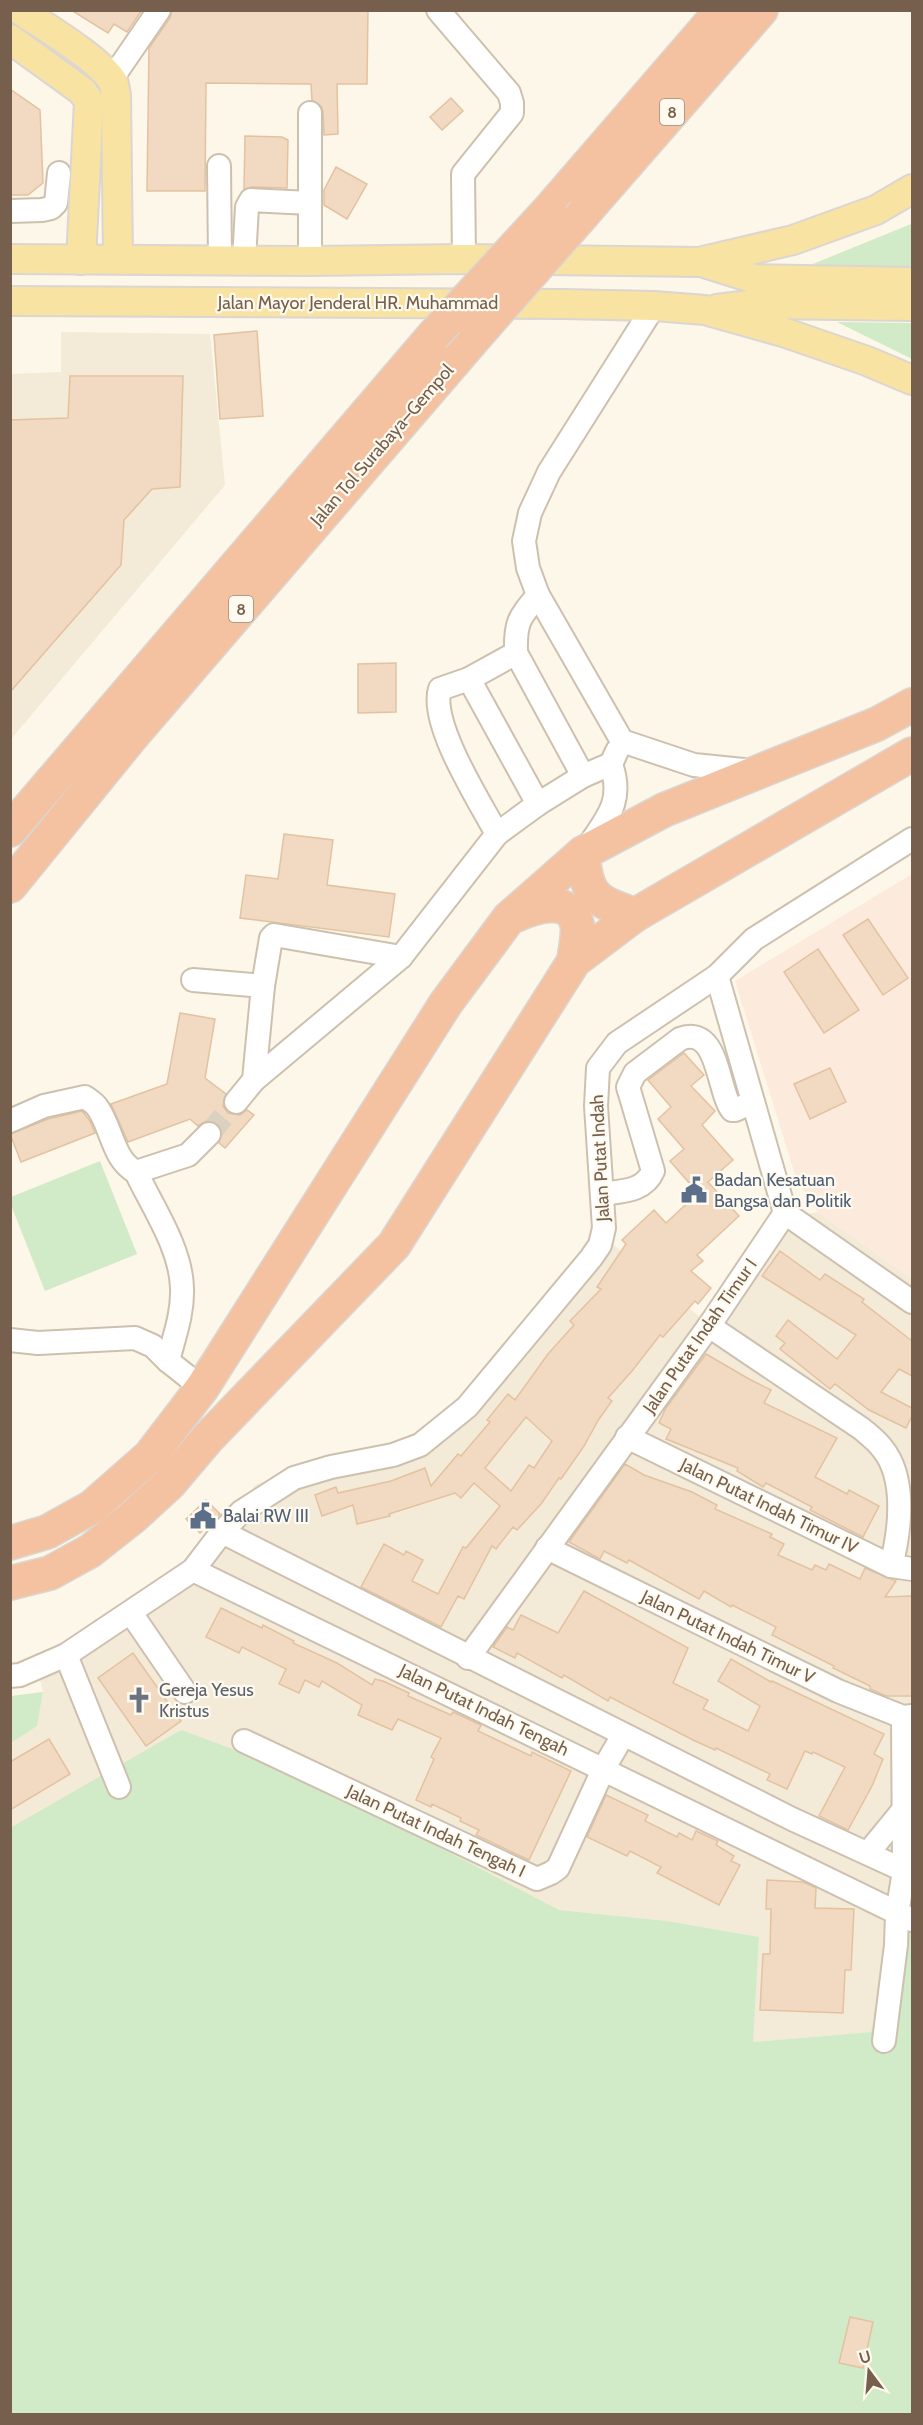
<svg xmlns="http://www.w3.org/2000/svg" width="923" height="2425" font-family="Cabin,sans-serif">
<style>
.residential{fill:#f3ead7}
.commercial{fill:#fceadd}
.green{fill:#d1eac7}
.building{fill:#f1dac1;stroke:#e3c2a1;stroke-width:1.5;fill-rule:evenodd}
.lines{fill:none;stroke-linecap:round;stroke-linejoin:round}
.minor-tunnel{stroke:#dad1c1;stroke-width:22;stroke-dasharray:22 11;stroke-linecap:butt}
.minor-casing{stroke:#cec0ae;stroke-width:26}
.major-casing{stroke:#dbd6d1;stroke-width:32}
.highway-casing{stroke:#dbd6d1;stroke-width:36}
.minor{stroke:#fff;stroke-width:22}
.major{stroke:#f8e3a3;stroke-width:28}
.highway{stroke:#f4c1a1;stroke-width:33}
.highway-bridge-casing{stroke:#dbd6d1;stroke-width:36;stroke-linecap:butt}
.highway-bridge{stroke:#f4c1a1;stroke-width:33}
.labels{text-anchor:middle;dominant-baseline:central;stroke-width:4.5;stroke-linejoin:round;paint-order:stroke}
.shield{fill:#fffaef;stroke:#9f8e7e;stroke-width:1.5}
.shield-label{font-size:16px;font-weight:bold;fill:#76604d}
.street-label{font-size:18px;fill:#76604d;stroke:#fffaef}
.service-label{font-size:18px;fill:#4e5e75;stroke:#fffaef;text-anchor:start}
.worship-label{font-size:18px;fill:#5b616d;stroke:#fffaef;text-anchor:start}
</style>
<rect width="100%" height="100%" fill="#fcf7e8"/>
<!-- residential -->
<g class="residential">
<polygon points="61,332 210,334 225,485 11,739 11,374 61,372"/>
<polygon points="818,1212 912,1279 912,1894 903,1891 871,2032 752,2042 759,1937 667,1921 559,1910 300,1774 11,1828 11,1743 37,1726 43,1692 36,1662 204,1560 255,1485 277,1477 404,1456 447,1419 597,1231 707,1323 796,1216"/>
</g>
<!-- commercial -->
<polygon class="commercial" points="912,874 912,1279 818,1212 797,1181 735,981"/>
<!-- green -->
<g class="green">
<polygon points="912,221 912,270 803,268 911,224"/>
<polygon points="837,322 912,323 912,359"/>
<polygon points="100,1161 137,1254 45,1291 11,1205 11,1197"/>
<polygon points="43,1692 37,1726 11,1743 11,1696"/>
<polygon points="181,1730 300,1774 559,1910 667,1921 759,1937 753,2042 871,2032 903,1890 912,1894 912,2414 11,2414 10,1828"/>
</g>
<!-- building -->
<g class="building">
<polygon points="71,10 142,10 127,32 114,24 108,33"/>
<polygon points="172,10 368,10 367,84 337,84 338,134 324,135 323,112 321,106 312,100 311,84 206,83 205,191 147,191 149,48 170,18"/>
<polygon points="10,89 40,110 43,183 28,195 10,195"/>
<polygon points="451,98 463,111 442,130 430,117"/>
<polygon points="245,136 282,137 288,140 287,188 252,187 244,189"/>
<polygon points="336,167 367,184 347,219 324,205 324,190"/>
<polygon points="257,331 263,416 220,419 214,335"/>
<polygon points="70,376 183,376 180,487 152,489 124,520 121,565 10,692 10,420 68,418"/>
<polygon points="396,663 396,712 358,713 358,664"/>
<polygon points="284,834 333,840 327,885 395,894 389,937 240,918 246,875 278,879"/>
<polygon points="868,919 908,978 883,995 843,935"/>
<polygon points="818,949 859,1010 824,1033 784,972"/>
<polygon points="180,1013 215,1019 205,1078 226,1094 223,1106 228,1113 240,1115 247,1110 254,1115 225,1148 219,1143 222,1131 218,1124 206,1121 198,1126 190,1119 128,1142 111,1104 167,1084"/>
<path d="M684,1053l20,22 -13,11 24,25 -13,14 31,35 -25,22 31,34 -42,39 6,6 -12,10 20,17 -13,16 -3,-3 -32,36 -3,-2 -28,36 -24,27 4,3 -13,18 -15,27 -23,33 -2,-1 -18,26 -24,26 -4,-3 -17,22 -4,-3 -28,53 -6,-3 -17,31 -80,-40 23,-43 20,11 2,-4 17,9 -11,21 26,13 25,-47 3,1 34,-42 -26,-23 -13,15 -6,-5 -66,21 1,2 -33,8 -4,-19 -31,11 -7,-21 21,-8 2,6 53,-12 34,-13 6,18 27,-32 3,2 29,-34 -3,-2 21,-26 7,6 33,-46 26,-29 -4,-4 31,-32 -4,-2 29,-43 -4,-4 32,-30 12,13 32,-30 -28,-32 14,-12 -26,-30 13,-12 -23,-27zM526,1417l26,24 -18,27 -5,-3 -18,26 -26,-23z"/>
<polygon points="830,1068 846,1102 810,1119 794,1084"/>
<polygon points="82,1111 90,1121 95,1133 21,1162 10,1134 48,1119"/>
<polygon points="780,1251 820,1280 825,1274 864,1299 862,1302 912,1341 912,1376 899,1369 881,1392 912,1408 912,1416 906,1428 869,1410 835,1384 830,1389 780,1349 785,1343 776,1336 788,1320 837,1359 856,1335 762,1276"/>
<polygon points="706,1354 749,1379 771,1390 764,1403 837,1438 815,1477 847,1494 849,1490 879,1506 863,1537 810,1510 812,1507 766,1483 763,1487 737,1471 738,1468 666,1439 671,1429 659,1423 666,1408"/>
<polygon points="625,1464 644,1475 692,1492 717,1505 715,1509 772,1534 770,1537 784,1544 778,1555 812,1570 815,1565 826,1570 829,1564 860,1579 865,1568 896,1581 885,1597 912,1596 912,1696 886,1696 870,1689 870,1686 833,1668 834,1666 772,1635 776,1627 732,1605 731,1607 704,1591 699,1599 629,1560 627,1563 604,1551 600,1559 569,1542"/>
<polygon points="206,1500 220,1514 200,1533 186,1519"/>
<polygon points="584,1591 688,1648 673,1683 708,1700 703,1709 748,1731 760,1706 718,1681 731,1659 771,1682 772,1681 884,1734 874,1754 883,1759 872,1786 848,1830 819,1816 845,1767 813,1752 812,1754 805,1751 787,1789 767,1780 770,1774 716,1748 715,1750 693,1740 610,1697 608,1701 564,1675 562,1678 517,1653 515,1658 493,1647 507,1627 513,1630 521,1615 558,1633"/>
<polygon points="221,1608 262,1628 263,1625 294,1641 293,1643 337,1663 372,1685 375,1679 383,1681 409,1693 408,1696 451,1715 453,1712 481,1725 478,1731 531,1756 532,1752 571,1771 529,1860 476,1835 479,1830 460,1821 461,1818 432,1804 431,1807 416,1800 434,1759 431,1757 441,1738 398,1719 392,1730 358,1715 362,1705 322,1681 319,1687 305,1680 299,1693 279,1684 286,1669 242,1647 239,1653 206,1637"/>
<polygon points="133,1653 181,1721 146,1746 98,1678"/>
<polygon points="49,1739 70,1774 10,1810 10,1762"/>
<polygon points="606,1795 648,1815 645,1821 677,1837 679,1833 692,1840 696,1831 718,1841 716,1845 734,1856 731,1861 740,1865 719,1905 657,1873 661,1867 630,1851 627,1856 587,1837"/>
<polygon points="767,1880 803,1882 816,1888 815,1908 854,1909 851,1970 845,1970 843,2013 760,2010 763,1954 770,1954 771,1909 766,1909"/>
<polygon points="850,2317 873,2322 863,2368 839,2363"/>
</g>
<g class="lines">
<!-- minor-tunnel -->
<polyline class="minor-tunnel" points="209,1134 236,1102"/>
<!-- minor casing -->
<g class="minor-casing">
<g id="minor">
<polyline points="438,10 509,93 512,103 512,113 463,174 464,259"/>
<polyline points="111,80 159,10"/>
<polyline points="219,166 220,260"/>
<polyline points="10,211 42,210 51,208 56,203 59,173"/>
<polyline points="244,260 247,207 251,200 310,203"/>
<polyline points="310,261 310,113"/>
<polyline points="654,306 549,472 530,513 524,541 528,568 538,595 622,741 694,765 753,771"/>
<path d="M538,595c-19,23 -23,27 -22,58l67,123"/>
<polyline points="469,679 538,804 583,776 611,764"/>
<polyline points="497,834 538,804"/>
<path d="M587,848c20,-30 37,-46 24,-84l6,-13"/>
<path d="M193,980l70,6 -9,94 147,-123 96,-123c-17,-32 -68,-111 -57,-145l29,-10 47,-26"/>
<polyline points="263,986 271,938 274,935 401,957"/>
<polyline points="236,1102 254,1080"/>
<path d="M10,1121l34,-15 41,-9c4,3 9,6 12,10 15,20 15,52 39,65l52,-17 21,-21"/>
<path d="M136,1172c17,36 45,76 46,116 1,26 -8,49 -14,73"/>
<path d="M602,1194c19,-3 42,-2 51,-23l-25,-84 7,-14 45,-34c39,-15 37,51 52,71h3l18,-8"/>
<polyline points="785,1213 912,1302"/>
<path d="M709,1326l153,103c7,6 15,12 20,19 25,30 18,83 9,118"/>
<polyline points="10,1340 38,1343 135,1338 153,1346 168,1361 202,1388"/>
<polyline points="627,1437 891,1566 912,1569"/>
<polyline points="222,1532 792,1819 912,1874"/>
<polyline points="547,1548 838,1691 903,1717 912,1716"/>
<polyline points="193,1570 912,1920"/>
<polyline points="131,1613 185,1692"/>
<polyline points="66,1655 119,1787"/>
<polyline points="468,1658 709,1326 785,1213 717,976"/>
<polyline points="10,1676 20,1675 66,1655 193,1570 222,1532 241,1512 294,1478 331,1467 393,1455 420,1445 467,1407 591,1258 600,1245 604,1228 596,1106 598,1068 617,1043 717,976 754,939 912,839"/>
<polyline points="244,1741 537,1879 551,1873 558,1868 604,1768 623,1735"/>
<polyline points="868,1853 904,1809"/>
<polyline points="884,2041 896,1945 897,1914 904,1871 903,1717"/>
</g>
</g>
<!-- major casing -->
<g class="major-casing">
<g id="major">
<path d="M20,10c23,16 80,49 93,72 2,4 2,9 3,13l2,164"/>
<polyline points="10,39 82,91 89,101 81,260"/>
<polyline points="10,259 310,261 464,259 699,262 793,240 876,210 912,189"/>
<polyline points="701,262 755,279 912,282"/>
<polyline points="10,301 563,304 654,306 705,310 783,332 867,361 912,380"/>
<polyline points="717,309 757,304 912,306"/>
</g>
</g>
<!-- highway casing -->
<g class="highway-casing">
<g id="highway">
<polyline points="549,210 722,10"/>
<polyline points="584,213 761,10"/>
<polyline points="10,830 433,336"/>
<path d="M583,853c3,44 13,48 52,62"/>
<polyline points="10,886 132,736 476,336"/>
<path d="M516,915c18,-8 54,-20 61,9 2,10 -2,26 -3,37"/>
<polyline points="10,1543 47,1532 92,1507 150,1456 202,1388 446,1003 509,918 583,853 664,810 877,724 912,705"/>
<polyline points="10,1583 50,1573 90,1551 133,1517 169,1484 208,1438 394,1245 574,961 635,915 912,754"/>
</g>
</g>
<!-- minor -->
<use href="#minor" class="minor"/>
<!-- major -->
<use href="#major" class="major"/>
<!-- highway -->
<use href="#highway" class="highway"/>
<!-- highway-bridge casing -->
<g class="highway-bridge-casing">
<g id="highway-bridge">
<polyline points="433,336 549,210"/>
<polyline points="476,336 584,213"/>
</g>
</g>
<!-- highway-bridge -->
<use href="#highway-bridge" class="highway-bridge"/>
</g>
<!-- icons -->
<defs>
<g id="civic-bare" transform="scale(2.07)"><path d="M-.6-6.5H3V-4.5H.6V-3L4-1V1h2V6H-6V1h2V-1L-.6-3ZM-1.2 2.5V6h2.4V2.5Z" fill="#5c6f8a" stroke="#fffaef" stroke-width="2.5" paint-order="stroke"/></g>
<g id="church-bare" transform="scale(2.07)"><path d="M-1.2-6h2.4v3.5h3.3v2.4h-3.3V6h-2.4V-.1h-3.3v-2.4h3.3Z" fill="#6b7280" stroke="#fffaef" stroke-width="2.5" paint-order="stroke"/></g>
</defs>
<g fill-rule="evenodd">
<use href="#civic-bare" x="694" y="1190"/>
<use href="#civic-bare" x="203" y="1516"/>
<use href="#church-bare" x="139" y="1700"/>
</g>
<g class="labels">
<!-- shield labels -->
<g class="shield">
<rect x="660" y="99" width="24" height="26" rx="4.5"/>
<rect x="229" y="596" width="24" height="26" rx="4.5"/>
</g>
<g class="shield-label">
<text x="672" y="112">8</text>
<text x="241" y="609">8</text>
</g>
<!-- street labels -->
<g class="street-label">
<text x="358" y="303">Jalan Mayor Jenderal HR. Muhammad</text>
<text transform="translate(382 445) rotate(-49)">Jalan Tol Surabaya–Gempol</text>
<text transform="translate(600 1158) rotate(-93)">Jalan Putat Indah</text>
<text transform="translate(700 1336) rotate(-55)">Jalan Putat Indah Timur I</text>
<text transform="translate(769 1506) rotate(26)">Jalan Putat Indah Timur IV</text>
<text transform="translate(728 1637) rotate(26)">Jalan Putat Indah Timur V</text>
<text transform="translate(484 1710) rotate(26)">Jalan Putat Indah Tengah</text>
<text transform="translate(436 1831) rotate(25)">Jalan Putat Indah Tengah I</text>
</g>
<!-- service labels -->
<g class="service-label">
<text x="714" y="1180">Badan Kesatuan<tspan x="714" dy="21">Bangsa dan Politik</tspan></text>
<text x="223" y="1516">Balai RW III</text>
</g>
<!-- worship labels -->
<g class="worship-label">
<text x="159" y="1690">Gereja Yesus<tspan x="159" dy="21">Kristus</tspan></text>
</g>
</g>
<!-- border -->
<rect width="923" height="2425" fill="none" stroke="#76604d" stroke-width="24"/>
<!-- north arrow -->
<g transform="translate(869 2371) rotate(344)" stroke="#fffaef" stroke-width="4.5" paint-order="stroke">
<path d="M0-4.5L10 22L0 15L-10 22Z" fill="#76604d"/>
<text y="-9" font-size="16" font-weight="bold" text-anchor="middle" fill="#76604d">U</text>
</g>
</svg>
